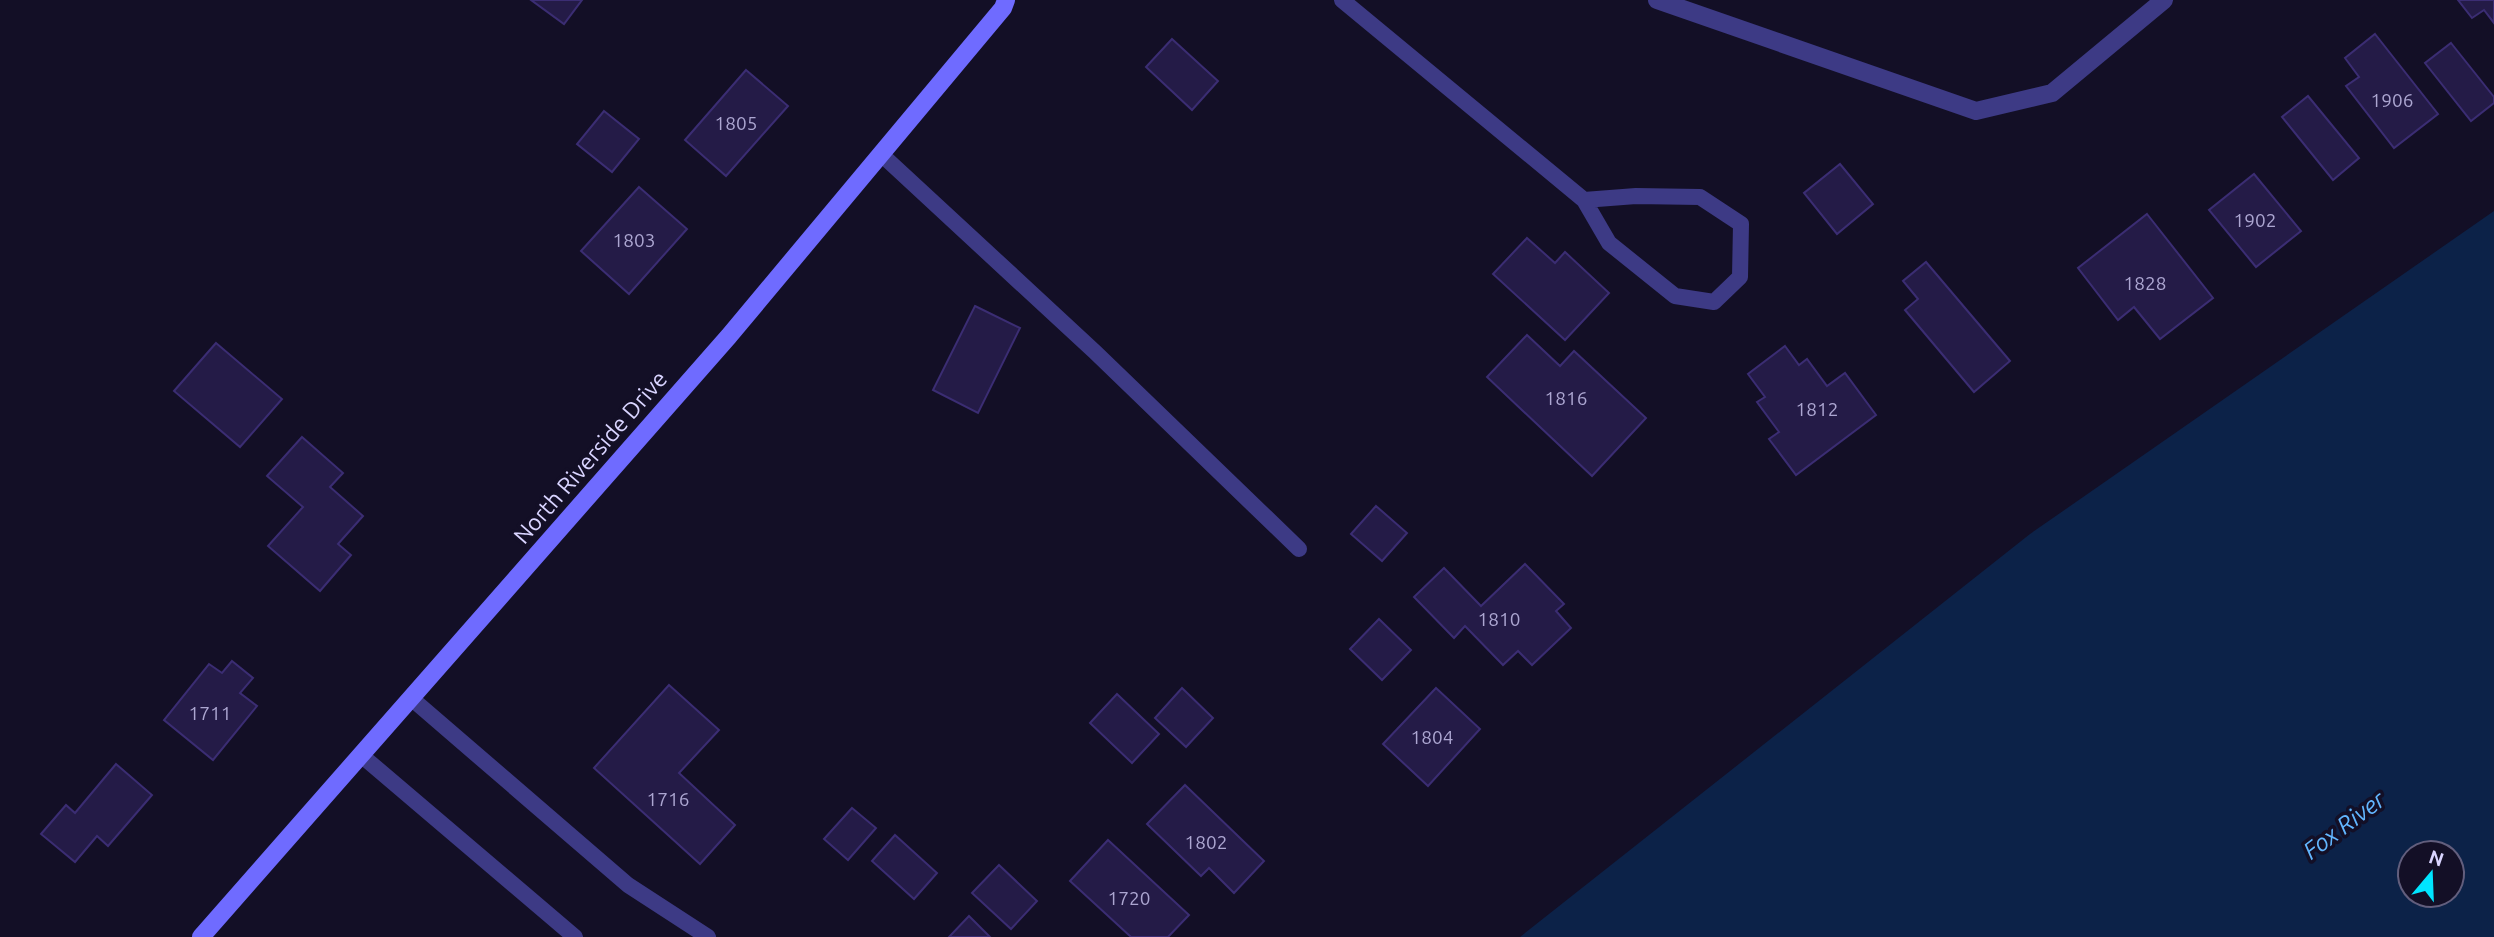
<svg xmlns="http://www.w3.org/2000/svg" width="2494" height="937" font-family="Ubuntu,sans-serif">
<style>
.water{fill:#0c2248;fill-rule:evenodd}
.building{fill:#241b47;stroke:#3b2d73;stroke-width:2}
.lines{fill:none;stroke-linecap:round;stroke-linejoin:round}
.lane{stroke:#3d3a85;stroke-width:16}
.street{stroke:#3d3a85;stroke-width:18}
.secondary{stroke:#6f6bff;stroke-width:18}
.labels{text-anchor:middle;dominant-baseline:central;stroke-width:7;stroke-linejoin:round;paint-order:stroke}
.number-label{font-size:19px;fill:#aca6d1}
.street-label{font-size:23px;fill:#d9d4ff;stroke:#130f26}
.water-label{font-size:24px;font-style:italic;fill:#62b6ff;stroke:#130f26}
</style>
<rect width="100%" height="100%" fill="#130f26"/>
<!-- water -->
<path class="water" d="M2494,211v726h-974l510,-403zM2410,853h42v42h-42z"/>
<!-- building -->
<g class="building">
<polygon points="531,0 582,0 564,24"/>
<polygon points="2458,0 2494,0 2494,23 2484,10 2472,18"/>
<polygon points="2375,34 2438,114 2394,148 2346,86 2359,77 2345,58"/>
<polygon points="1172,39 1218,81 1192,110 1146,67"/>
<polygon points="2451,43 2494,97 2494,103 2471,121 2425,63"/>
<polygon points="746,70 788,106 726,176 685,140"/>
<polygon points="2308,96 2359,158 2333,180 2282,117"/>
<polygon points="604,111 639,139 612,172 577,144"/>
<polygon points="1840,164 1873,204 1837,234 1804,193"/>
<polygon points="2254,174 2301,231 2256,267 2209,210"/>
<polygon points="639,187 687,229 629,294 581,251"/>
<polygon points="2147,214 2213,298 2160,339 2134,307 2118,320 2078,268"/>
<polygon points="1527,238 1555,263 1565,252 1609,293 1565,340 1493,274"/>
<polygon points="1926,262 2010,361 1974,392 1905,310 1918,299 1903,281"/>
<polygon points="975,306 1020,328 978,413 933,390"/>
<polygon points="1527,335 1560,366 1574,351 1646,418 1592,476 1487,377"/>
<polygon points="216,343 282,399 240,447 174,391"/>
<polygon points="1785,346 1799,365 1807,359 1827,386 1845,373 1876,415 1796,475 1769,439 1779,432 1757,402 1765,397 1748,374"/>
<polygon points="302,437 343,473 330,487 363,516 338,544 351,555 320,591 268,546 303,507 267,476"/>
<polygon points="1376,506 1407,533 1382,561 1351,534"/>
<polygon points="1525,564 1564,604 1556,611 1571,628 1532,665 1518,651 1503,665 1465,626 1454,638 1414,597 1444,568 1481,606"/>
<polygon points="1379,619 1411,650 1382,680 1350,649"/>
<polygon points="232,661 253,678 240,693 257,706 213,760 164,720 209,664 222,673"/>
<polygon points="669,685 719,730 679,773 735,825 700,864 594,768"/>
<polygon points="1182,688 1213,718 1186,747 1155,718"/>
<polygon points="1436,688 1480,729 1428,786 1383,744"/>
<polygon points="1117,694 1159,734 1132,763 1090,723"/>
<polygon points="116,764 152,795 108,846 97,836 75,862 41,834 66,805 75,813"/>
<polygon points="1185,785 1264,861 1234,893 1209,868 1201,876 1147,824"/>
<polygon points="852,808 876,828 848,860 824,839"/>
<polygon points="895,835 937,873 914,899 872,861"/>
<polygon points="1108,840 1189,915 1168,937 1131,937 1070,881"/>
<polygon points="999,865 1037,901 1011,929 972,893"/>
<polygon points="969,916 990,937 949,937"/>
</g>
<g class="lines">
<!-- lane -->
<g class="lane">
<polyline points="1342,0 1584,200 1609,243 1675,296 1714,302 1740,277 1741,224 1700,197 1636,196 1584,200"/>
<polyline points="881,154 1095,352 1299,549"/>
<polyline points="411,698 628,885 708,937"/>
<polyline points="361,755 575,937"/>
</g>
<!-- street -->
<polyline class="street" points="1657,0 1976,111 2052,93 2164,0"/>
<!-- secondary -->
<polyline class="secondary" points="201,937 729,336 1003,8 1006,0"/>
</g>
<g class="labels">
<!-- number labels -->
<g class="number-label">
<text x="2392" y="100">1906</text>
<text x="736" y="123">1805</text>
<text x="2255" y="220">1902</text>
<text x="634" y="240">1803</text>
<text x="2145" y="283">1828</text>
<text x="1566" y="398">1816</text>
<text x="1817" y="409">1812</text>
<text x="1499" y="619">1810</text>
<text x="210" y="713">1711</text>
<text x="1432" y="737">1804</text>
<text x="668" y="799">1716</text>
<text x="1206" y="842">1802</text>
<text x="1129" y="898">1720</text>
</g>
<!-- street labels -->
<g class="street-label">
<text transform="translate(590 457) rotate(-49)">North Riverside Drive</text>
</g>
<!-- water labels -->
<g class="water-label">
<text transform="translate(2344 825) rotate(-37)">Fox River</text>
</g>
</g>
<!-- north arrow -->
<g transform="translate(2431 874) rotate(19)"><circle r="33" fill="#130f26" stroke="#625e7d" stroke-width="2"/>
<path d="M0-5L12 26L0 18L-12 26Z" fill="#00e5ff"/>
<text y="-10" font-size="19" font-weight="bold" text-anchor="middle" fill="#d9d4ff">N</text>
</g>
</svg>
